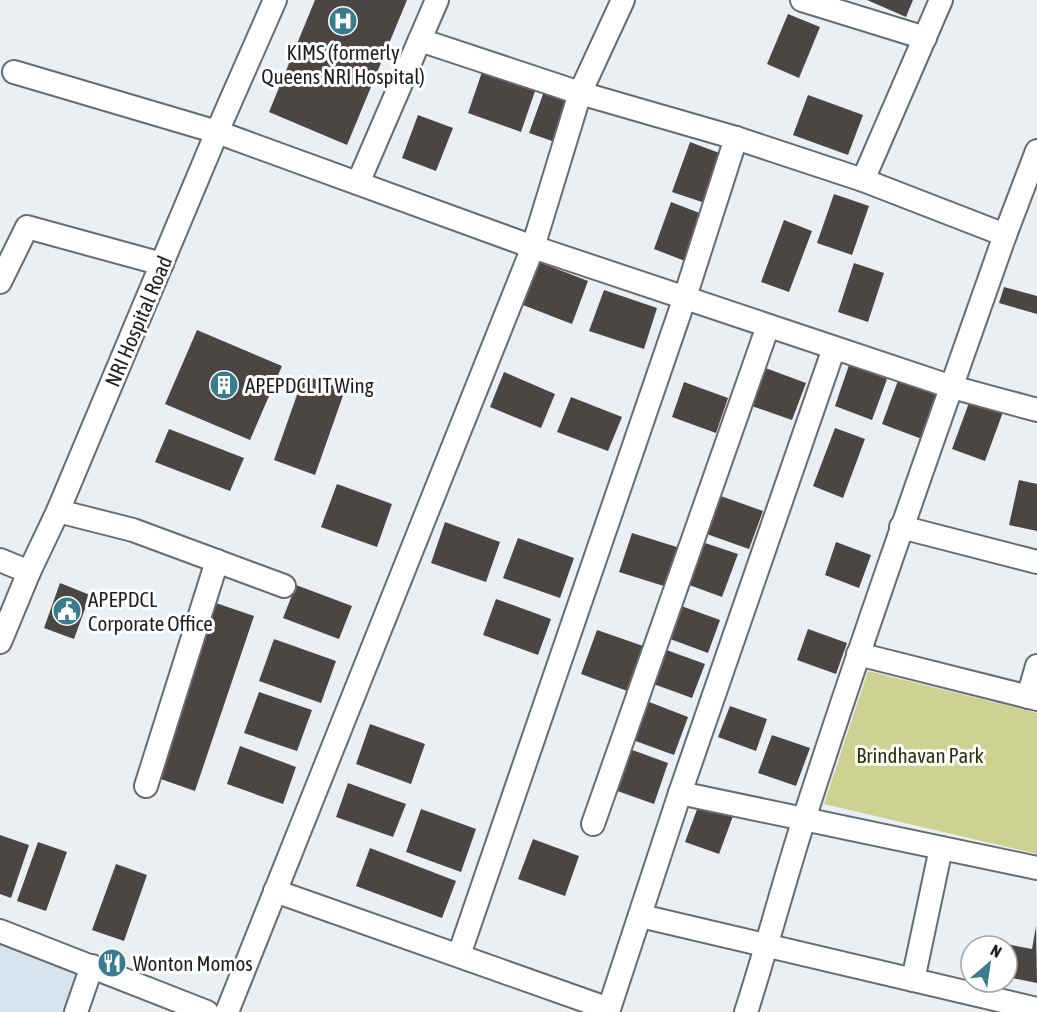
<svg xmlns="http://www.w3.org/2000/svg" width="1037" height="1012" font-family="'Asap Condensed',sans-serif">
<style>
.built{fill:#d7e3ed}
.green{fill:#cdd192}
.building{fill:#4b4644}
.lines{fill:none;stroke-linecap:round;stroke-linejoin:round}
.street-casing{stroke:#686c70;stroke-width:26}
.street{stroke:#fff;stroke-width:22}
.labels{text-anchor:middle;dominant-baseline:central;stroke-width:6;stroke-linejoin:round;paint-order:stroke}
.poi-label{font-size:21px;fill:#1d1e20;stroke:#fff;text-anchor:start}
.street-label{font-size:21px;fill:#1d1e20;stroke:#fff}
.park-label{font-size:21px;fill:#31320d;stroke:#fff}
</style>
<rect width="100%" height="100%" fill="#e9eff3"/>
<!-- built -->
<polygon class="built" points="0,942 83,976 69,1012 0,1012"/>
<!-- green -->
<polygon class="green" points="868,671 1037,713 1037,854 824,804"/>
<!-- building -->
<g class="building">
<polygon points="315,0 407,0 347,145 269,112"/>
<polygon points="867,0 913,0 906,17"/>
<polygon points="788,14 820,27 799,78 767,64"/>
<polygon points="482,72 535,91 521,132 468,113"/>
<polygon points="546,86 575,96 558,143 529,133"/>
<polygon points="808,95 863,115 848,155 793,135"/>
<polygon points="418,115 453,128 436,171 402,158"/>
<polygon points="690,142 722,154 705,203 672,192"/>
<polygon points="834,194 869,206 852,255 817,243"/>
<polygon points="671,202 702,214 685,261 654,249"/>
<polygon points="784,220 812,231 789,292 761,282"/>
<polygon points="539,262 588,281 572,324 523,305"/>
<polygon points="854,263 884,273 868,322 838,312"/>
<polygon points="1004,287 1037,296 1037,314 999,303"/>
<polygon points="604,290 657,308 644,349 589,331"/>
<polygon points="197,330 282,366 250,440 165,404"/>
<polygon points="757,365 806,383 792,420 743,403"/>
<polygon points="849,365 887,379 872,420 835,406"/>
<polygon points="504,372 555,394 541,428 490,407"/>
<polygon points="304,375 345,390 315,475 274,460"/>
<polygon points="899,378 939,393 922,439 882,424"/>
<polygon points="684,382 728,398 716,433 672,417"/>
<polygon points="571,397 622,417 608,451 557,432"/>
<polygon points="970,400 1003,412 985,461 952,449"/>
<polygon points="835,428 865,439 843,498 813,486"/>
<polygon points="169,429 244,458 230,491 155,462"/>
<polygon points="1019,480 1037,484 1037,531 1009,525"/>
<polygon points="337,484 392,504 377,547 321,527"/>
<polygon points="715,494 763,511 749,549 701,532"/>
<polygon points="445,522 500,542 486,582 431,563"/>
<polygon points="632,533 680,548 667,587 619,572"/>
<polygon points="518,538 574,558 560,598 503,578"/>
<polygon points="696,540 738,554 722,597 681,582"/>
<polygon points="836,542 871,555 859,588 825,575"/>
<polygon points="60,583 90,595 74,639 44,628"/>
<polygon points="296,585 352,606 339,639 283,618"/>
<polygon points="496,599 551,619 538,655 483,635"/>
<polygon points="213,602 254,616 195,791 155,777"/>
<polygon points="673,603 720,620 708,653 662,636"/>
<polygon points="808,629 847,643 836,674 797,660"/>
<polygon points="597,630 646,647 630,692 581,674"/>
<polygon points="274,639 336,661 321,703 259,681"/>
<polygon points="661,648 705,664 692,698 648,682"/>
<polygon points="259,692 312,710 297,751 244,733"/>
<polygon points="644,700 688,717 674,755 630,739"/>
<polygon points="730,706 767,719 756,751 718,737"/>
<polygon points="370,724 425,744 411,784 356,764"/>
<polygon points="772,735 810,748 796,786 758,773"/>
<polygon points="240,746 296,767 283,804 227,784"/>
<polygon points="624,747 668,763 654,804 609,788"/>
<polygon points="348,783 406,804 393,837 336,817"/>
<polygon points="699,804 733,816 719,854 685,842"/>
<polygon points="421,809 476,829 461,872 406,852"/>
<polygon points="0,835 29,845 11,898 0,894"/>
<polygon points="533,839 579,856 565,896 518,879"/>
<polygon points="38,842 67,852 46,911 17,901"/>
<polygon points="370,848 456,881 442,918 356,886"/>
<polygon points="116,864 147,875 124,941 92,930"/>
<polygon points="1036,926 1037,983 1007,977 1007,946 990,946 991,941 1032,949"/>
</g>
<g class="lines">
<!-- street casing -->
<g class="street-casing">
<g id="street">
<polyline points="802,0 925,38"/>
<path d="M420,40l160,53 156,45 127,42 142,55c-68,193 -137,386 -200,581 -21,65 -38,131 -59,196"/>
<polyline points="14,72 217,132 533,247 952,387 1037,410"/>
<polyline points="863,180 941,0"/>
<polyline points="358,183 437,0"/>
<polyline points="1005,235 1037,151"/>
<polyline points="0,282 27,227 162,264"/>
<polyline points="58,511 133,530 284,586"/>
<polyline points="901,527 1037,562"/>
<polyline points="0,560 29,572"/>
<polyline points="0,642 29,572 58,511 217,132 275,0"/>
<polyline points="858,654 1037,699"/>
<polyline points="1028,697 1037,666"/>
<polyline points="146,786 217,561"/>
<polyline points="680,793 1037,868"/>
<polyline points="593,824 768,326"/>
<polyline points="275,891 609,1009"/>
<polyline points="641,916 1037,1009"/>
<polyline points="0,931 207,1012"/>
<polyline points="459,955 685,297 736,138"/>
<polyline points="913,980 941,848"/>
<polyline points="76,1012 92,966"/>
<polyline points="227,1012 533,247 580,93 623,0"/>
<polyline points="608,1012 680,793 834,348"/>
</g>
</g>
<!-- street -->
<use href="#street" class="street"/>
</g>
<!-- icons -->
<defs>
<g id="hospital-disc" transform="scale(1.5)"><circle r="9.5" fill="#3a7b8e" stroke="#fff"/><path d="M-5-5h3v3.5h4V-5h3V5h-3V1.5h-4V5h-3Z" fill="#fff"/></g>
<g id="building-disc" transform="scale(1.5)"><circle r="9.5" fill="#3a7b8e" stroke="#fff"/><path d="M-4-6H4V6H1V3H-1V6H-4ZM-2.5-4.3h1.7v1.8h-1.7ZM.8-4.3h1.7v1.8H.8ZM-2.5-1h1.7V.8h-1.7ZM.8-1h1.7V.8H.8Z" fill="#fff"/></g>
<g id="civic-disc" transform="scale(1.5)"><circle r="9.5" fill="#3a7b8e" stroke="#fff"/><path d="M-.6-6.5H3V-4.5H.6V-3L4-1V1h2V6H-6V1h2V-1L-.6-3ZM-1.2 2.5V6h2.4V2.5Z" fill="#fff"/></g>
<g id="restaurant-disc" transform="scale(1.5)"><circle r="9.5" fill="#3a7b8e" stroke="#fff"/><path d="M-5-6h1v4h1v-4h1v4h1v-4h1v5L-1.5 .5V6h-2V.5L-5-1ZM5-6V6H3V1.5H1.5Q1.5-4 5-6Z" fill="#fff"/></g>
</defs>
<g fill-rule="evenodd">
<use href="#hospital-disc" x="343" y="21"/>
<use href="#building-disc" x="224" y="385"/>
<use href="#civic-disc" x="67" y="611"/>
<use href="#restaurant-disc" x="112" y="963"/>
</g>
<g class="labels">
<!-- poi labels -->
<g class="poi-label">
<text x="343" y="52" text-anchor="middle">KIMS (formerly<tspan x="343" dy="24">Queens NRI Hospital)</tspan></text>
<text x="245" y="385">APEPDCL IT Wing</text>
<text x="88" y="599">APEPDCL<tspan x="88" dy="24">Corporate Office</tspan></text>
<text x="133" y="963">Wonton Momos</text>
</g>
<!-- street labels -->
<g class="street-label">
<text transform="translate(138 321) rotate(-67)">NRI Hospital Road</text>
</g>
<!-- park labels -->
<g class="park-label">
<text x="920" y="755">Brindhavan Park</text>
</g>
</g>
<!-- north arrow -->
<g transform="translate(989 964) rotate(29)"><circle r="28" fill="#ffffff" stroke="#a5a5a6" stroke-width="1.5"/>
<path d="M0-4.5L10 22L0 15L-10 22Z" fill="#3a7b8e"/>
<text y="-9" font-size="16" font-weight="bold" text-anchor="middle" fill="#1d1e20">N</text>
</g>
</svg>
